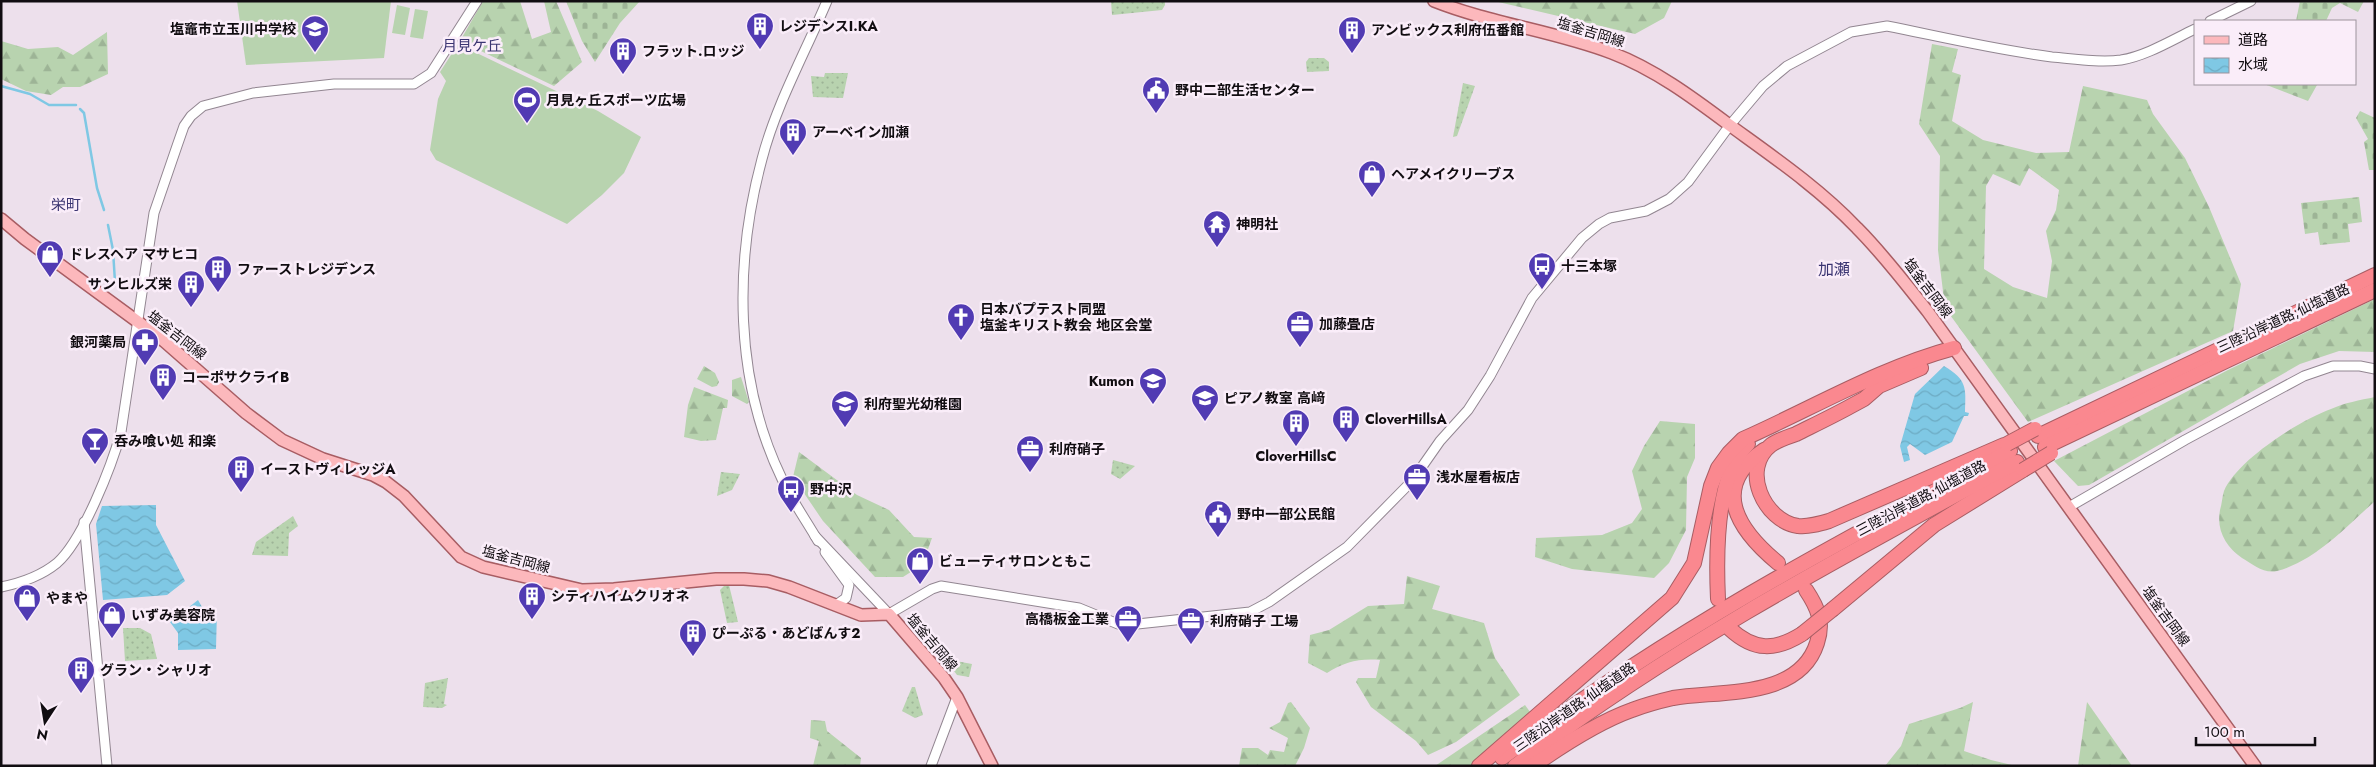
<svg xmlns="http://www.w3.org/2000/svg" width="2376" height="767" font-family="Jost,'Noto Sans JP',sans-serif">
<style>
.grass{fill:url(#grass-dots)}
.forest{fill:url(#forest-firs);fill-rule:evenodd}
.cemetery{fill:url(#cemetery-stones)}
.garden{fill:#b8d3af}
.water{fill:url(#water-waves)}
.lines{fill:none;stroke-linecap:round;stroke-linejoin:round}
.stream{stroke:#7fc8e4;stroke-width:2.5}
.minor-casing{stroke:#928691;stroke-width:11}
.major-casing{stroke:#a85d63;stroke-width:14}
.highway-casing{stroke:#a85d63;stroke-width:16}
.minor{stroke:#fff;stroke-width:9}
.major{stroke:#fcb8bc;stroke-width:11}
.highway{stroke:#fa888f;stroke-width:14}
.highway-bridge-casing{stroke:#a85d63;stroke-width:16;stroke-linecap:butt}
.highway-bridge{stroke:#fa888f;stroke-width:14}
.labels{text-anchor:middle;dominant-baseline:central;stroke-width:5;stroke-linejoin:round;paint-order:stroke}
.poi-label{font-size:14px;font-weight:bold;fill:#110d11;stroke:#faedf9;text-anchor:start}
.street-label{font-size:14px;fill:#110d11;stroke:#faedf9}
.neighbourhood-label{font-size:15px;fill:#3b3572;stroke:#faedf9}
.quarter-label{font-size:16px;fill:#3b3572;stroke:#faedf9}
</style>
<defs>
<pattern id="grass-dots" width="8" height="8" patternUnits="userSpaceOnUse" patternTransform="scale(1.25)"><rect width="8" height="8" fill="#b8d3af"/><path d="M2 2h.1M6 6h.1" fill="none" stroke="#9db496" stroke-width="1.8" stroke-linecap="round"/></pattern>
<pattern id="forest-firs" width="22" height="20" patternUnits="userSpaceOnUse" patternTransform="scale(1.25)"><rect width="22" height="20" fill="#b8d3af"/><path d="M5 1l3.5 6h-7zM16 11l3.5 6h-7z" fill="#9db496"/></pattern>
<pattern id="cemetery-stones" width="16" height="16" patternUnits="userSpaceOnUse" patternTransform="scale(1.25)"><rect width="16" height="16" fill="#b8d3af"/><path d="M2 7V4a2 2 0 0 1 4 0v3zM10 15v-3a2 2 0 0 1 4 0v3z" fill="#9db496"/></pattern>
<pattern id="water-waves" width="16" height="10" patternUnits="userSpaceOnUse" patternTransform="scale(1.25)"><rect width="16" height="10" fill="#7fc8e4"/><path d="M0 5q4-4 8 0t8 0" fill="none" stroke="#6dabc3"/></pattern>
</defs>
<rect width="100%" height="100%" fill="#ede0ec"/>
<!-- grass -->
<g class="grass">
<polygon points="1111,1 1165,1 1165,5 1162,10 1112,15"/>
<polygon points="1309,58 1324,58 1329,62 1329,71 1307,72 1306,62"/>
<polygon points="825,73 848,73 843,98 813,97 811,76 824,77"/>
<polygon points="1463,83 1475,86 1457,136 1453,137"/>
<polygon points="1113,460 1135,466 1120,479 1111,474"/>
<polygon points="721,472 740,474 732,490 717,496"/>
<polygon points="293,516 298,526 289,533 288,556 252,555 256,542"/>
<polygon points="729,585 738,622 727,623 720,590 724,586"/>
<polygon points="123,628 140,628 151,634 157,659 125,661"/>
<polygon points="945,659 972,664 969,677 957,675"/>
<polygon points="448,678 444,704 447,705 442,708 423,707 425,683"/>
<polygon points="912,687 915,687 923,715 915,718 902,711"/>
</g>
<!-- forest -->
<g class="forest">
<polygon points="483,1 520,1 532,39 551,32 544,1 556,1 582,62 554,86 460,41"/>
<polygon points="1494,1 1672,1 1664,18 1635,34"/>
<polygon points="107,32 108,74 80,87 63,87 51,95 26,91 1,79 1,41 28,49 58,47 73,55"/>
<path d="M1932,44l26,5 -6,23 9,3 -9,46 31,19 53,13 33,-1 14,-66 64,14 6,14 32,44 24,49 32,77 -8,47 -205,91 -83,-114 -7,-58 2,-94 -21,-32zM2029,168l30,22 -3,20 -10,21 6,30 -5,37 -34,-11 -29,-18 2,-83 7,-12 27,12z"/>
<polygon points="2375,299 2375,352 2339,351 2300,364 2089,485 2078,486 2054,461 2228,370"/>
<polygon points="704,366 715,373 719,382 717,386 712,387 697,379"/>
<polygon points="741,377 749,402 747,404 732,396 732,380"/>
<polygon points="694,387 728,400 727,408 723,408 716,440 701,441 684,437 688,405"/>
<path d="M2375,397v104c-29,26 -60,60 -98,70 -13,3 -25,-7 -35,-13 -16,-11 -26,-28 -22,-48 2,-6 2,-13 4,-19 13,-31 76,-71 107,-82 13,-6 29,-9 44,-12z"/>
<polygon points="1660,421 1695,424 1695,458 1687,477 1686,530 1669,563 1654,578 1572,569 1535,557 1536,538 1602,535 1632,523 1642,509 1632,471 1644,446"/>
<polygon points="799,452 857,495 889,510 914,537 932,538 923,563 917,568 903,577 875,577 823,521 793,477"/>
<path d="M1407,576l33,10 -8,23 52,14 11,35 25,37 -64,47 -28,13 -12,-14 -45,-34 -15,-25 2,-4h18l4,-18c-20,-2 -36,2 -53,13l-19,-10 2,-28 19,-5 39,-24 36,-2z"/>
<polygon points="1291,702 1310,728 1304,748 1295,766 1239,766 1242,748 1258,748 1268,755 1270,750 1284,752 1288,738 1269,728 1280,722 1288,703"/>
<polygon points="1973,702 1964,751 1991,760 2016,766 1885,766 1901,746 1909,724 1960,708"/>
<polygon points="2087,702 2132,766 2078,766"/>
<polygon points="1525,705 1533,716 1473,766 1435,766"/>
<polygon points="811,720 825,721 827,731 861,758 860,766 813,766 819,741 810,738"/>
</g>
<!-- cemetery -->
<g class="cemetery">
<polygon points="566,1 640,1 620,23 595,62 582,41"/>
<polygon points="2300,1 2364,1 2358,12 2340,3 2332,8 2326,21 2296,21"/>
<polygon points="2264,84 2315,84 2317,85 2308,101"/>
<polygon points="2360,111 2375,118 2375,170 2369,170 2364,142 2368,139 2356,118"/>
<polygon points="2359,197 2362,222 2348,224 2350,242 2320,245 2318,232 2305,234 2301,203"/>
</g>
<!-- garden -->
<g class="garden">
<polygon points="237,1 391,1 384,58 246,65"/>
<polygon points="397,5 410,8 405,35 392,33"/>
<polygon points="415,9 428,11 423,39 410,37"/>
<polygon points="458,44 598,111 641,137 624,173 602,195 567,224 436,160 430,150 438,99 446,81 440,72"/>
</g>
<!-- water -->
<g class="water">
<path d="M1944,366c23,14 22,21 21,46l4,1 -1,3h-4l-12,26 -27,13 -15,-11 -3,3 3,13 -6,2 -4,-16 15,-52z"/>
<polygon points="156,505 156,525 185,581 167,595 103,600 96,524 102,506"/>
<polygon points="198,600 202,607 217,610 216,649 178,650 178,633 170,622"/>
</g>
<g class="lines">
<!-- stream -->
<g class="stream">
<polyline points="1,86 30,94 49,105 76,105"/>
<polyline points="80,109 84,113 97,188 104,210"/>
<polyline points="108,225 113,250 115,282"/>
</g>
<!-- minor casing -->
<g class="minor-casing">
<g id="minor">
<polyline points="2210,21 2251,1"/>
<polyline points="2069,507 2185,440 2304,376 2333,366 2360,366 2375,369"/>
<polyline points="84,522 107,766"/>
<path d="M815,536l74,78 43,-25 9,-3 138,22 39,16 10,1 122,-13 19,-10 78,-55 65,-66 28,-40 28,-31 22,-34 42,-78 50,-60 17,-14 11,-6 36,-7 23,-12 19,-17 42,-57 33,-39 24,-20 64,-34 36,-6c55,11 109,24 165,31 23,2 46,6 69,3 25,-4 51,-20 74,-31"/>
<path d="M818,541c-12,-21 -26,-40 -36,-62 -48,-99 -48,-216 -20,-320 14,-54 43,-106 65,-158"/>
<polyline points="825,552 849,585 846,598 836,605"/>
<path d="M1,587c20,-4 40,-11 56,-24 26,-23 55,-98 64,-131l33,-219 23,-67 7,-20 7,-10 12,-10 50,-13 81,-9h80l17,-11 46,-72"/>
<polyline points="931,766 957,697"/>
</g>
</g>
<!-- major casing -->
<g class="major-casing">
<g id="major">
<path d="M1434,1c58,23 121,30 178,52 42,16 80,44 116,71 44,32 91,64 129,104 26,26 48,55 71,84l327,454"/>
<polyline points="1,219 25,239 164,341 246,413 282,440 323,459 373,475 386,482 404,496 461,557 483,567 582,590 614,589 716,579 744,579 768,581 789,587 861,615 889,614 944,678 957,697 992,766"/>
</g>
</g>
<!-- highway casing -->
<g class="highway-casing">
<g id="highway">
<path d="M1921,368l-42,18 -15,13 -13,7c-18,10 -37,19 -55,28 -8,3 -18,6 -25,11 -31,24 -7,76 27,81 11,1 21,-2 31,-5l175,-76"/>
<polyline points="2038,436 2375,275"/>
<polyline points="2045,447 2375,290"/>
<path d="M1764,450c-55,37 -26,80 14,113"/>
<path d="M1718,599c-2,-43 -3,-124 30,-155"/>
<polyline points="1833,609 1934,525 2023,470"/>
<path d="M1730,629c24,22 45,22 72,5"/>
<path d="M1502,758c158,-121 333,-214 508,-307"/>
<path d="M1479,766l193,-168 22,-35 17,-77 7,-18 11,-15 14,-14c70,-31 137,-71 211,-91"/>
<path d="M1515,766c156,-119 330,-211 502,-304"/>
<path d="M1533,766c30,-21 65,-44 99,-56 13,-5 28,-9 41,-12 46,-8 126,2 144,-55 7,-21 1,-35 -11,-53"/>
</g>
</g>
<!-- minor -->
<use href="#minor" class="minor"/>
<!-- major -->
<use href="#major" class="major"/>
<!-- highway -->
<use href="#highway" class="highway"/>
<!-- highway-bridge casing -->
<g class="highway-bridge-casing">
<g id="highway-bridge">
<polyline points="2007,444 2035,429"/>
<polyline points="2023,470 2051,453"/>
<polyline points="1802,634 1833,609"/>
</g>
</g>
<!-- highway-bridge -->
<use href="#highway-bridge" class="highway-bridge"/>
</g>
<!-- icons -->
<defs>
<g id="building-pin" transform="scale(1.4375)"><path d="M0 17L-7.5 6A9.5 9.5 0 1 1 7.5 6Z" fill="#513bb3" stroke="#faedf9"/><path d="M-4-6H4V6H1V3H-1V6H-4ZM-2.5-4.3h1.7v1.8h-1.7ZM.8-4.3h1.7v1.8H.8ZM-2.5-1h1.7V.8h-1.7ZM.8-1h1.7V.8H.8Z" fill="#fff"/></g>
<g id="school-pin" transform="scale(1.4375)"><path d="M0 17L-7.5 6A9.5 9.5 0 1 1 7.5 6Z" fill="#513bb3" stroke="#faedf9"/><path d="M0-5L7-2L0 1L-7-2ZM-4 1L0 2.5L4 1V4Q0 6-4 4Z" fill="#fff"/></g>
<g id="civic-pin" transform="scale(1.4375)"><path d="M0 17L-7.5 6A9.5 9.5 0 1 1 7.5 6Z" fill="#513bb3" stroke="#faedf9"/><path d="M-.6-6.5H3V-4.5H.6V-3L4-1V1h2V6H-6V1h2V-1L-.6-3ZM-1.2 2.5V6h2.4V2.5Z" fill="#fff"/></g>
<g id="stadium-pin" transform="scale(1.4375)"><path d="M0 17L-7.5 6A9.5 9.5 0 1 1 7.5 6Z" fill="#513bb3" stroke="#faedf9"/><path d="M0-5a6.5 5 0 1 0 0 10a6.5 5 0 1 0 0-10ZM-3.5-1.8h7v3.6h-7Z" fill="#fff"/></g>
<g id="shop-pin" transform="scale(1.4375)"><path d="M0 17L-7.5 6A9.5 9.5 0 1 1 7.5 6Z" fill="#513bb3" stroke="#faedf9"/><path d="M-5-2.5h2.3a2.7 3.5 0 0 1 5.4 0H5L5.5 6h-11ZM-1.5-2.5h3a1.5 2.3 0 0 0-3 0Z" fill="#fff"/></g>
<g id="temple-pin" transform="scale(1.4375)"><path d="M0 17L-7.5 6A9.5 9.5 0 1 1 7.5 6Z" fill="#513bb3" stroke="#faedf9"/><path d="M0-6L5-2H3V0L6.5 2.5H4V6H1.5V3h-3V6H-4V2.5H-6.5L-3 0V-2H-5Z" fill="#fff"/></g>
<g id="bus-pin" transform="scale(1.4375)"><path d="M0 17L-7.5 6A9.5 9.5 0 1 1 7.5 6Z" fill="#513bb3" stroke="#faedf9"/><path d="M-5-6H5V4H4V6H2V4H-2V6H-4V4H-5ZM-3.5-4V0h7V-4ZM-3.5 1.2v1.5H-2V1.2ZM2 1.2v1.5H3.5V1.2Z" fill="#fff"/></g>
<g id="church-pin" transform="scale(1.4375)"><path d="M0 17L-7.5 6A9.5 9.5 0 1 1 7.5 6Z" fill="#513bb3" stroke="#faedf9"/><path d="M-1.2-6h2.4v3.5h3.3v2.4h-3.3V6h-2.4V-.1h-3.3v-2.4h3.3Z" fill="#fff"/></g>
<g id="office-pin" transform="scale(1.4375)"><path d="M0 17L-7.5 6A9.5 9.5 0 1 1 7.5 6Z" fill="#513bb3" stroke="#faedf9"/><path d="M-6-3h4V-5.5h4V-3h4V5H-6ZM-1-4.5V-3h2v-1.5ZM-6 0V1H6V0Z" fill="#fff"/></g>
<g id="pharmacy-pin" transform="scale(1.4375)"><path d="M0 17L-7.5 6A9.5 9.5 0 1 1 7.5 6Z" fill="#513bb3" stroke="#faedf9"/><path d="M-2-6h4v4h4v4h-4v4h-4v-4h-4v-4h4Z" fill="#fff"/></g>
<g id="bar-pin" transform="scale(1.4375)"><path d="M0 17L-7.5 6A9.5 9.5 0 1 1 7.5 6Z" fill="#513bb3" stroke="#faedf9"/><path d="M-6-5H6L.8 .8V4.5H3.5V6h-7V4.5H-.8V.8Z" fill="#fff"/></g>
</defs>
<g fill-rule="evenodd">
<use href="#building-pin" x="760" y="26"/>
<use href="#school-pin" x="315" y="29"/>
<use href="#building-pin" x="1352" y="30"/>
<use href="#building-pin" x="623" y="51"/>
<use href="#civic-pin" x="1156" y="90"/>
<use href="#stadium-pin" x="527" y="100"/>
<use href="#building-pin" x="793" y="132"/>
<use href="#shop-pin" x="1372" y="174"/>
<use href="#temple-pin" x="1217" y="224"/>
<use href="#shop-pin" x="50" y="254"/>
<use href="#bus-pin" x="1542" y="266"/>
<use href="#building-pin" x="218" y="269"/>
<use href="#building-pin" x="191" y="284"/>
<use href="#church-pin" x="961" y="317"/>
<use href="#office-pin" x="1300" y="324"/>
<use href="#pharmacy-pin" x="145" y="342"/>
<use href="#building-pin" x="163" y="377"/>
<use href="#school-pin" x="1153" y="381"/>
<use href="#school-pin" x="1205" y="398"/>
<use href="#school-pin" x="845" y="404"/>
<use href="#building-pin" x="1346" y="419"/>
<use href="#building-pin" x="1296" y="423"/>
<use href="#bar-pin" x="95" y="441"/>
<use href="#office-pin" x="1030" y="449"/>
<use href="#building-pin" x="241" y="469"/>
<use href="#office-pin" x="1417" y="477"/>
<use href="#bus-pin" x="791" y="489"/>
<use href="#civic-pin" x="1218" y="514"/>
<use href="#shop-pin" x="920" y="561"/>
<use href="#building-pin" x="532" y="596"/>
<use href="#shop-pin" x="27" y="598"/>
<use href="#shop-pin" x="112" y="615"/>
<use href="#office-pin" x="1128" y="619"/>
<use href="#office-pin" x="1191" y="621"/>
<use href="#building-pin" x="693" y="633"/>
<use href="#building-pin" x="81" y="670"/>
</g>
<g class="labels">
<!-- poi labels -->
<g class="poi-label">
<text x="779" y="26">レジデンスI.KA</text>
<text x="296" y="29" text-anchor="end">塩竈市立玉川中学校</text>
<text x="1371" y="30">アンビックス利府伍番館</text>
<text x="642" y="51">フラット.ロッジ</text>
<text x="1175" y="90">野中二部生活センター</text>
<text x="546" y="100">月見ヶ丘スポーツ広場</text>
<text x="812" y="132">アーベイン加瀬</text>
<text x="1391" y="174">ヘアメイクリーブス</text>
<text x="1236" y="224">神明社</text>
<text x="69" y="254">ドレスヘア マサヒコ</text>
<text x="1561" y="266">十三本塚</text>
<text x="237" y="269">ファーストレジデンス</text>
<text x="172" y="284" text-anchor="end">サンヒルズ栄</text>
<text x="980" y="309">日本バプテスト同盟<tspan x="980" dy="16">塩釜キリスト教会 地区会堂</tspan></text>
<text x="1319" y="324">加藤畳店</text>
<text x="126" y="342" text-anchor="end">銀河薬局</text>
<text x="182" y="377">コーポサクライB</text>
<text x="1134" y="381" text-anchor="end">Kumon</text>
<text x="1224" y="398">ピアノ教室 高﨑</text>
<text x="864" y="404">利府聖光幼稚園</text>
<text x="1365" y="419">CloverHillsA</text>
<text x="114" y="441">呑み喰い処 和楽</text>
<text x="1049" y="449">利府硝子</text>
<text x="1296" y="456" text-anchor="middle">CloverHillsC</text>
<text x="260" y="469">イーストヴィレッジA</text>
<text x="1436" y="477">浅水屋看板店</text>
<text x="810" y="489">野中沢</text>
<text x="1237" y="514">野中一部公民館</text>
<text x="939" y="561">ビューティサロンともこ</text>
<text x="551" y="596">シティハイムクリオネ</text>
<text x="46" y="598">やまや</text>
<text x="131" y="615">いずみ美容院</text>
<text x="1109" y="619" text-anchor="end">高橋板金工業</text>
<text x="1210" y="621">利府硝子 工場</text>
<text x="712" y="633">ぴーぷる・あどばんす2</text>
<text x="100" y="670">グラン・シャリオ</text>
</g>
<!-- street labels -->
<g class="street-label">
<text transform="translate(1591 32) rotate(17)">塩釜吉岡線</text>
<text transform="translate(1928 288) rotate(53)">塩釜吉岡線</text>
<text transform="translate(2283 318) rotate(-25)">三陸沿岸道路;仙塩道路</text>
<text transform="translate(177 335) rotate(38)">塩釜吉岡線</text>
<text transform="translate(1921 498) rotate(-28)">三陸沿岸道路;仙塩道路</text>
<text transform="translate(516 559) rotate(15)">塩釜吉岡線</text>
<text transform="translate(2166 616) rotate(54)">塩釜吉岡線</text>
<text transform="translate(932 642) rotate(50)">塩釜吉岡線</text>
<text transform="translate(1574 707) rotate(-35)">三陸沿岸道路;仙塩道路</text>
</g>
<!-- neighbourhood labels -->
<g class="neighbourhood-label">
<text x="472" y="46">月見ケ丘</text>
<text x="66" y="205">栄町</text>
</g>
<!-- quarter labels -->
<g class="quarter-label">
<text x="1834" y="269">加瀬</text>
</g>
</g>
<!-- border -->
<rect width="2376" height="767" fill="none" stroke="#110d11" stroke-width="5"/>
<!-- legend -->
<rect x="2194" y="20" width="162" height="65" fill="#faedf9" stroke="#9d939c"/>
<rect x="2204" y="36" width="25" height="8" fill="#fcb8bc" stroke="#9d939c"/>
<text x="2238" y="45" font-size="15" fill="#110d11">道路</text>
<rect x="2204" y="58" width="25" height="15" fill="url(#water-waves)" stroke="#9d939c"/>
<text x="2238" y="70" font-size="15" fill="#110d11">水域</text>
<!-- north arrow -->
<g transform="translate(45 722) rotate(192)" stroke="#faedf9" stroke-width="4" paint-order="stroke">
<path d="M0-4L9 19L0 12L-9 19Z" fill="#110d11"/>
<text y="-8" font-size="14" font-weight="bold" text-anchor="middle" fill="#110d11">N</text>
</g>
<!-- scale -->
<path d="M2196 737v8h119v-8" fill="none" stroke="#110d11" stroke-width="2.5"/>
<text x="2204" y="737" font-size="15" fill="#110d11" stroke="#faedf9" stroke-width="4" paint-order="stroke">100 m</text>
</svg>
